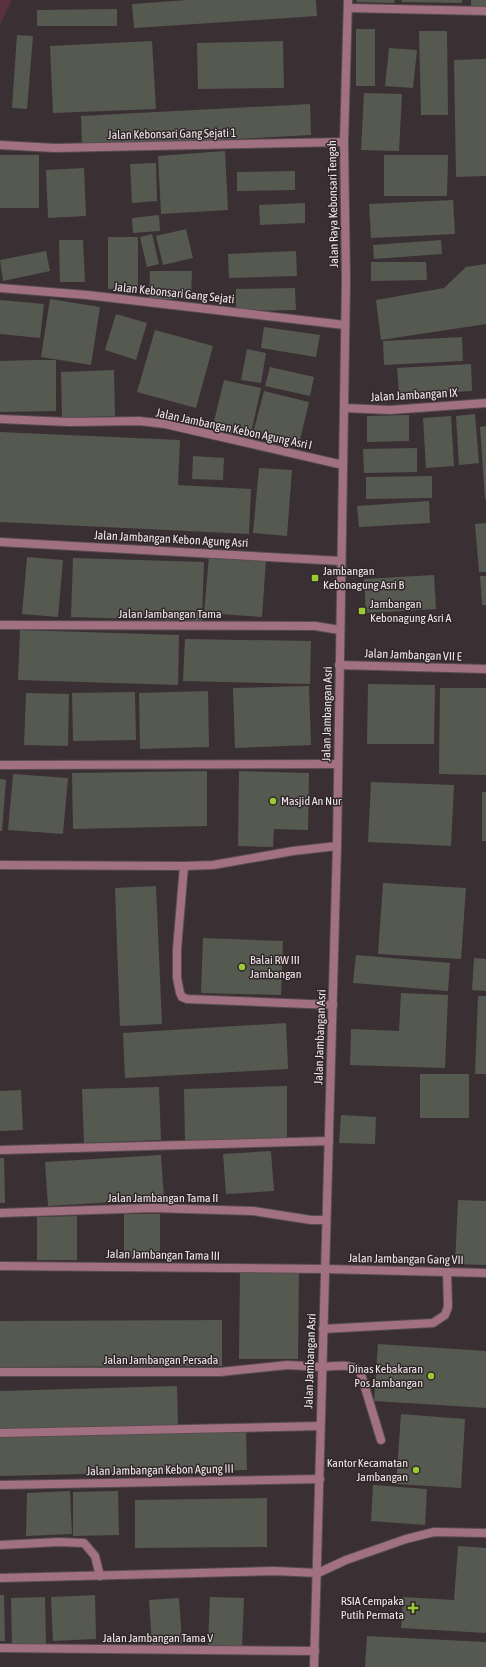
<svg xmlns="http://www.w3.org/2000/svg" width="486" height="1667" font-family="'Asap Condensed',sans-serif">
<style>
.green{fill:#5a313f}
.building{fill:#555950}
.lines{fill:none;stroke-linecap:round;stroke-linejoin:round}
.service-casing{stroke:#574d50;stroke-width:10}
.minor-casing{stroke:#574d50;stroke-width:10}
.tertiary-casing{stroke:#574d50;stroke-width:10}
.service{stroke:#a27181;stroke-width:8}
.minor{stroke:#a27181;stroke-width:8}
.tertiary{stroke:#a27181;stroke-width:8}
.poi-dot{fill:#9acb34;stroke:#302629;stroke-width:1.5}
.labels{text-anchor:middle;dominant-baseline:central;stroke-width:3;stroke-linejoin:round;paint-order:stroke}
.street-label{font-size:12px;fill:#efe8ea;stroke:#302629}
.poi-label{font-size:12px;fill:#efe8ea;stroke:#302629;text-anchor:start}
</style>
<rect width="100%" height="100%" fill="#3a3033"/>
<!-- green -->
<polygon class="green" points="0,0 12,0 0,25"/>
<!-- building -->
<g class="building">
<polygon points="188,0 316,0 317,16 134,28 132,4"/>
<polygon points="357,0 395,0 394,3 356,2"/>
<polygon points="402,0 462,0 462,3 402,2"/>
<polygon points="471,0 486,0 486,9 471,8"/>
<polygon points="117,9 117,26 37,26 37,10"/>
<rect x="356" y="29" width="19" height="57"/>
<polygon points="419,31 447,31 448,115 421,115"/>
<polygon points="17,35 33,36 27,109 12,108"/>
<polygon points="152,41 156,109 53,113 50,46"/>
<polygon points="283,41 284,88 198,89 197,43"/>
<polygon points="389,48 417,50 413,88 385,86"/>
<polygon points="486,59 486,176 456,177 454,60"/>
<polygon points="364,93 402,94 399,151 361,150"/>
<polygon points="310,104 311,135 82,147 81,116"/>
<polygon points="225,151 228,210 161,214 158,156"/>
<rect x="0" y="155" width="39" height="53"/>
<polygon points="384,155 448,155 447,196 384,196"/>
<polygon points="156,163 157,201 132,203 130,164"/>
<polygon points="84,168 86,216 48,218 46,170"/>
<polygon points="295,171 295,190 237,191 237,172"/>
<polygon points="453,200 455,234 371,238 369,204"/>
<polygon points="305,203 305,223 260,225 259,205"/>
<polygon points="159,215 160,231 133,233 132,218"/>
<polygon points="186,229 193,258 163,265 156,236"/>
<polygon points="152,234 159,264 147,267 140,237"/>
<rect x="108" y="237" width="30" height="52"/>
<polygon points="59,240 83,240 85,282 60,282"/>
<polygon points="441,240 442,254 374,259 373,245"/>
<polygon points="46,251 50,271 3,281 0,260"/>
<polygon points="296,251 297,276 229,278 228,254"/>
<polygon points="371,262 426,262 427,280 371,281"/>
<polygon points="486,264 486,324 381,340 376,300 444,288 466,267"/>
<polygon points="150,271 192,271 191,299 149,299"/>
<polygon points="295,288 296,310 236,311 236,289"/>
<polygon points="50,299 100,307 91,365 41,357"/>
<polygon points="0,300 44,304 40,338 0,334"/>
<polygon points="116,314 147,323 136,360 105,350"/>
<polygon points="264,327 320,335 316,357 261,348"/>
<polygon points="155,330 213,346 196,408 137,392"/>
<polygon points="462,337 463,361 384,365 383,341"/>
<polygon points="247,349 266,353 261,383 241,380"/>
<polygon points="33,360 56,360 56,411 0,412 0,361"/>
<polygon points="471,364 472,391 399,395 397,368"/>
<polygon points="270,367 314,377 310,396 265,386"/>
<polygon points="114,370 115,416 62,418 61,372"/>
<polygon points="224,380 261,388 250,438 212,430"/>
<polygon points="264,391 309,402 299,444 253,433"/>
<polygon points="475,414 479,463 459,465 456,416"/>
<polygon points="409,415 409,441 367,442 367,416"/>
<polygon points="451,416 454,466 426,468 423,418"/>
<polygon points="486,426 486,499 485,499 480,427"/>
<polygon points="0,432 180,440 178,485 251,489 249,534 0,522"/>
<polygon points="417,448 417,472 364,473 363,449"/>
<polygon points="193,456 224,458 223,480 192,479"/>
<polygon points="259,468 292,470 287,536 253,533"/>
<polygon points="432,476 432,498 366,499 366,477"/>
<polygon points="429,501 430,523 359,527 357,506"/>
<polygon points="486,523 486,572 479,572 475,524"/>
<polygon points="209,556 266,560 262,617 204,613"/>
<polygon points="27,557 63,560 58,617 22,614"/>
<polygon points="73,558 204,562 202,621 71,617"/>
<polygon points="434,575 436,609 366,613 364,579"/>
<polygon points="480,576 486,576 486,605 482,605"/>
<polygon points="20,630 179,635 178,685 18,680"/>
<polygon points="185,639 311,641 310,684 183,681"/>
<polygon points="368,684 435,685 434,744 367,744"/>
<polygon points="309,686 311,745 235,748 233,688"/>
<polygon points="440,688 486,688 486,775 439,774"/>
<polygon points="208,691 209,747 140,749 139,693"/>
<polygon points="135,692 136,740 73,741 72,693"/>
<polygon points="26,693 69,694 68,746 24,745"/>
<polygon points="207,771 207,826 73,829 72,773"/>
<polygon points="239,771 309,773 308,830 274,829 273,847 238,846"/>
<polygon points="13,774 68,778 63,834 8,830"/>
<polygon points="0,779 6,780 2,831 0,831"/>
<polygon points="371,782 454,785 451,846 368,842"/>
<rect x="482" y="792" width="4" height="49"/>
<polygon points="383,883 466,888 461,959 378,954"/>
<polygon points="156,886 162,1024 120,1026 115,888"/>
<polygon points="203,938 283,941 281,995 201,993"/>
<polygon points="356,955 450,963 448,991 353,983"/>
<polygon points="474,958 486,959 486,991 472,990"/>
<polygon points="401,993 448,995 445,1068 350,1065 351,1029 399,1031"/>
<polygon points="478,996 486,996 486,1074 475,1074"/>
<polygon points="286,1023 288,1069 125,1078 123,1033"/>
<rect x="420" y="1074" width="49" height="44"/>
<polygon points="287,1086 287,1141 185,1143 184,1089"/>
<polygon points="159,1087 161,1140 84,1143 82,1089"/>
<polygon points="21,1090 23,1130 0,1131 0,1091"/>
<polygon points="341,1115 376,1117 375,1144 339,1143"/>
<polygon points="271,1151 274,1191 226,1194 223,1154"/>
<polygon points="161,1155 164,1199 48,1206 45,1162"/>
<polygon points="0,1158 4,1158 5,1203 0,1203"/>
<polygon points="458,1200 486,1201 486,1265 455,1264"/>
<rect x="124" y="1214" width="36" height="43"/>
<polygon points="77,1216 77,1260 37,1260 37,1217"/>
<polygon points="240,1269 299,1269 298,1359 239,1359"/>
<polygon points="222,1320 222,1366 0,1367 0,1321"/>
<polygon points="378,1344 486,1351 486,1408 374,1401"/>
<polygon points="177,1386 178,1426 0,1431 0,1391"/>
<polygon points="401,1414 465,1419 461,1488 396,1484"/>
<polygon points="246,1428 247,1470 0,1476 0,1433"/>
<polygon points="373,1485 427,1489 425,1525 371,1521"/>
<polygon points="70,1491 72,1534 26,1536 27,1493"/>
<polygon points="118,1491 119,1535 73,1536 73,1492"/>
<polygon points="267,1498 267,1547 135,1548 135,1500"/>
<polygon points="458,1546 486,1548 486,1633 401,1628 403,1597 454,1600"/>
<polygon points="0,1595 4,1595 5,1641 0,1641"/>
<polygon points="95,1595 96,1639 53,1641 51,1597"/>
<polygon points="45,1597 46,1644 12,1645 11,1598"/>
<polygon points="210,1597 244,1598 242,1647 208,1645"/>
<polygon points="179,1598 182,1643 152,1645 149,1600"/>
<polygon points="367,1636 486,1642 486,1667 365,1667"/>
</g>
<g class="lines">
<!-- service casing -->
<g class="service-casing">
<g id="service">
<polyline points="0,865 184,866 213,865 293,851 337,846"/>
<polyline points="184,866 177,949 177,978 180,993 182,997 187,999 333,1005"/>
<polyline points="323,1329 433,1323 445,1315 448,1307 447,1272"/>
<path d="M322,1367c12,-1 28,-4 38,4l21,69"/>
<polyline points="0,1545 59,1542 84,1543 95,1556 100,1576"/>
<polyline points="0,1578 274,1571 318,1573 346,1560 406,1539 434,1532 486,1533"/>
</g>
</g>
<!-- minor casing -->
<g class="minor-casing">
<g id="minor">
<polyline points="348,8 486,11"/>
<polyline points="0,145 55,148 344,142"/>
<polyline points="0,288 87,295 345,325"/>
<polyline points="344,408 390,410 486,403"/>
<polyline points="0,419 69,422 139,421 165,424 343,465"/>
<polyline points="0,542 341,561"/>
<polyline points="0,625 315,626 340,630"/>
<polyline points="339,665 486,669"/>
<polyline points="0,765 338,764"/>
<polyline points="0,1150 329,1141"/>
<polyline points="0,1213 153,1208 253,1211 311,1220 326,1220"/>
<polyline points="0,1266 325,1269 486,1273"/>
<polyline points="0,1372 220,1372 288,1365 322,1367"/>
<polyline points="0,1433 320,1426"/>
<polyline points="0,1485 320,1479"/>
<polyline points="0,1648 315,1651"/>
</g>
</g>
<!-- tertiary casing -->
<g class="tertiary-casing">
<polyline id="tertiary" points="314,1667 337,846 346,280 344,142 348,0"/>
</g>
<!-- service -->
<use href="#service" class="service"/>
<!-- minor -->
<use href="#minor" class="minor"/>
<!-- tertiary -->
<use href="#tertiary" class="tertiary"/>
</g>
<!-- markers -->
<g class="poi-dot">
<rect x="311" y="574" width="8" height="8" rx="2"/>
<rect x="358" y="607" width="8" height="8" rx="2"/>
<circle cx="273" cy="801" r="4"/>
<circle cx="242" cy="967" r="4"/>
<circle cx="431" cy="1376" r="4"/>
<circle cx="416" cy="1470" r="4"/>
<path d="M411 1602h4v4h4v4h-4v4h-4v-4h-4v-4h4z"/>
</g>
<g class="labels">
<!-- street labels -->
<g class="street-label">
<text transform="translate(172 134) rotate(-1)">Jalan Kebonsari Gang Sejati 1</text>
<text transform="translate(333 204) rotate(-91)">Jalan Raya Kebonsari Tengah</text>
<text transform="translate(174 293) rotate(6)">Jalan Kebonsari Gang Sejati</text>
<text transform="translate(414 395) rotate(-3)">Jalan Jambangan IX</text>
<text transform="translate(234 429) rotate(12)">Jalan Jambangan Kebon Agung Asri I</text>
<text transform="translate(171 539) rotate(3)">Jalan Jambangan Kebon Agung Asri</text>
<text x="170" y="614">Jalan Jambangan Tama</text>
<text transform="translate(413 655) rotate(2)">Jalan Jambangan VII E</text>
<text transform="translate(327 714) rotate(-89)">Jalan Jambangan Asri</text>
<text transform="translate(320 1037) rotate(-88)">Jalan Jambangan Asri</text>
<text x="163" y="1198">Jalan Jambangan Tama II</text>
<text transform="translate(163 1255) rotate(1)">Jalan Jambangan Tama III</text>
<text transform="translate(406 1259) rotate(1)">Jalan Jambangan Gang VII</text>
<text x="161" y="1360">Jalan Jambangan Persada</text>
<text transform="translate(310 1361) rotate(-88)">Jalan Jambangan Asri</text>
<text transform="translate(160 1470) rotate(-1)">Jalan Jambangan Kebon Agung III</text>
<text x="158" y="1638">Jalan Jambangan Tama V</text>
</g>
<!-- poi labels -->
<g class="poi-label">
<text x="323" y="571">Jambangan<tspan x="323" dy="14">Kebonagung Asri B</tspan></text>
<text x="370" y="604">Jambangan<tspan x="370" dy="14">Kebonagung Asri A</tspan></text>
<text x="281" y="801">Masjid An Nur</text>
<text x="250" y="960">Balai RW III<tspan x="250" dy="14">Jambangan</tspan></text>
<text x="423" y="1369" text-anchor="end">Dinas Kebakaran<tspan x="423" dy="14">Pos Jambangan</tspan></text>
<text x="408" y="1463" text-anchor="end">Kantor Kecamatan<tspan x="408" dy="14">Jambangan</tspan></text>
<text x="404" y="1601" text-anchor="end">RSIA Cempaka<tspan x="404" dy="14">Putih Permata</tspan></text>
</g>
</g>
</svg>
